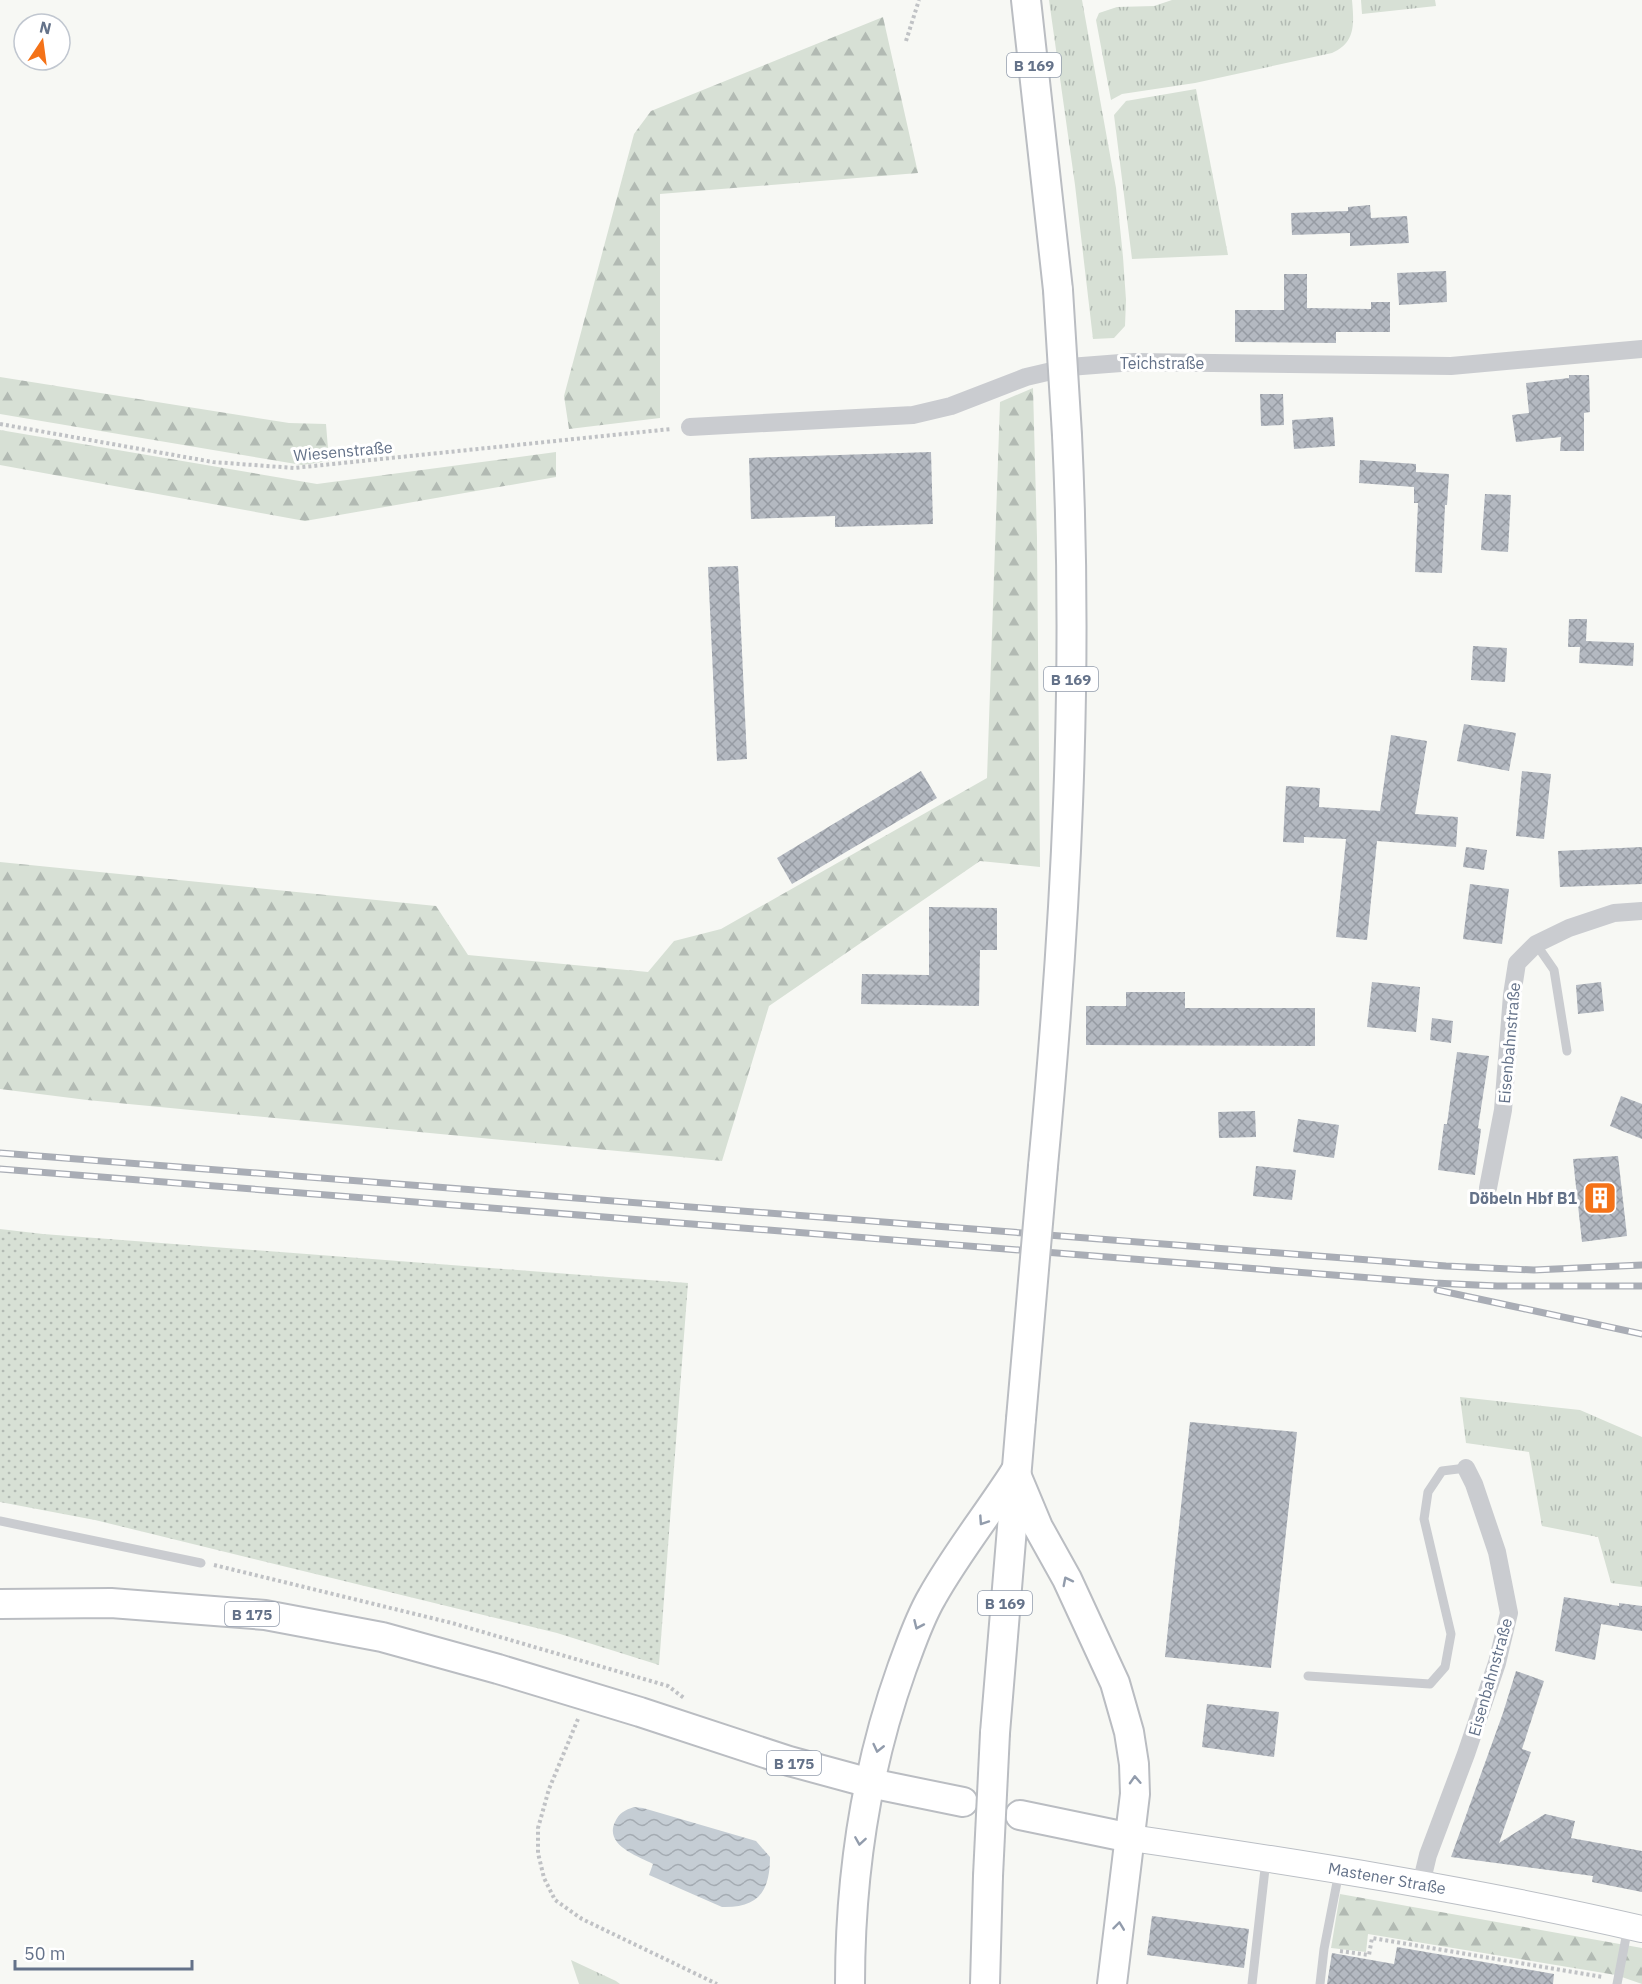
<svg xmlns="http://www.w3.org/2000/svg" width="1642" height="1984" font-family="'IBM Plex Sans',sans-serif">
<style>
.grass{fill:url(#grass-tufts)}
.forest{fill:url(#forest-firs)}
.garden{fill:url(#garden-dots)}
.water{fill:url(#water-waves)}
.building{fill:url(#building-cross-hatch)}
.lines{fill:none;stroke-linecap:round;stroke-linejoin:round}
.secondary-casing{stroke:#bbbfc5;stroke-width:28}
.primary-casing{stroke:#babdc2;stroke-width:32}
.path{stroke:#c0c2c5;stroke-width:4;stroke-dasharray:3 3;stroke-linecap:butt}
.service{stroke:#caccd0;stroke-width:9}
.minor{stroke:#caccd0;stroke-width:18}
.secondary{stroke:#fff;stroke-width:26}
.primary{stroke:#fff;stroke-width:28}
.rail-casing{stroke:#a9adb5;stroke-width:7}
.rail{stroke:#fff;stroke-width:4.5;stroke-dasharray:14;stroke-linecap:butt}
.primary-bridge-casing{stroke:#babdc2;stroke-width:32;stroke-linecap:butt}
.primary-bridge{stroke:#fff;stroke-width:28}
.oneway{stroke:#929cac}
.labels{text-anchor:middle;dominant-baseline:central;stroke-width:6;stroke-linejoin:round;paint-order:stroke}
.shield{fill:#fff;stroke:#929cac;stroke-width:1.5}
.shield-label{font-size:15px;font-weight:bold;fill:#647289}
.street-label{font-size:16px;fill:#647289;stroke:#fff}
.poi-label{font-size:16px;font-weight:bold;fill:#647289;stroke:#fff;text-anchor:end}
</style>
<defs>
<pattern id="grass-tufts" width="24" height="20" patternUnits="userSpaceOnUse" patternTransform="scale(1.5)"><rect width="24" height="20" fill="#d7e0d5"/><path d="M3 7l-1-3M5 7V3M7 7l1-3M15 17l-1-3M17 17v-4M19 17l1-3" fill="none" stroke="#b2bab3"/></pattern>
<pattern id="forest-firs" width="22" height="20" patternUnits="userSpaceOnUse" patternTransform="scale(1.5)"><rect width="22" height="20" fill="#d7e0d5"/><path d="M5 1l3.5 6h-7zM16 11l3.5 6h-7z" fill="#b2bab3"/></pattern>
<pattern id="garden-dots" width="8" height="8" patternUnits="userSpaceOnUse" patternTransform="scale(1.5)"><rect width="8" height="8" fill="#d7e0d5"/><path d="M2 2h.1M6 6h.1" fill="none" stroke="#b2bab3" stroke-width="1.8" stroke-linecap="round"/></pattern>
<pattern id="water-waves" width="16" height="10" patternUnits="userSpaceOnUse" patternTransform="scale(1.5)"><rect width="16" height="10" fill="#c5cdd4"/><path d="M0 5q4-4 8 0t8 0" fill="none" stroke="#a4abb2"/></pattern>
<pattern id="building-cross-hatch" width="8" height="8" patternUnits="userSpaceOnUse" patternTransform="scale(1.5)"><rect width="8" height="8" fill="#b4b9c1"/><path d="M0 0l8 8M0 8l8-8" fill="none" stroke="#969ba3"/></pattern>
</defs>
<rect width="100%" height="100%" fill="#f7f8f4"/>
<!-- grass -->
<g class="grass">
<polygon points="1049,0 1082,0 1116,188 1123,257 1126,300 1125,326 1114,338 1093,339 1075,185"/>
<path d="M1172,0h180c2,23 4,43 -20,53l-137,30 -73,11 -11,6 -15,-80 3,-7 18,-6 37,-1z"/>
<polygon points="1361,0 1435,0 1436,6 1362,14"/>
<polygon points="1196,89 1228,255 1132,259 1114,115 1126,101"/>
<polygon points="1460,1397 1580,1410 1642,1437 1642,1587 1611,1583 1598,1537 1542,1526 1529,1452 1466,1443"/>
<polygon points="571,1960 616,1981 620,1984 579,1984"/>
</g>
<!-- forest -->
<g class="forest">
<polygon points="883,17 918,173 660,194 660,418 569,429 564,396 634,134 651,111"/>
<polygon points="0,377 289,423 326,424 329,461 302,465 0,414"/>
<polygon points="1033,388 1037,538 1040,867 980,861 769,1006 722,1161 87,1100 0,1089 0,862 436,906 468,955 648,972 674,941 721,929 987,778 1000,402"/>
<polygon points="0,430 317,484 556,452 556,477 305,521 0,465"/>
<polygon points="1340,1894 1642,1948 1642,1984 1616,1975 1368,1934 1366,1952 1331,1948"/>
</g>
<!-- garden -->
<polygon class="garden" points="0,1229 43,1234 688,1283 659,1665 557,1633 95,1520 0,1502"/>
<!-- water -->
<path class="water" d="M634,1807l9,1 113,33 14,16c0,35 -12,51 -48,50l-73,-32 4,-11c-16,-8 -49,-19 -38,-42 4,-9 10,-12 19,-15z"/>
<!-- building -->
<g class="building">
<polygon points="1370,205 1371,218 1407,216 1409,243 1350,246 1350,233 1292,235 1291,213 1348,211 1348,207"/>
<polygon points="1446,271 1447,302 1399,305 1397,273"/>
<polygon points="1284,274 1307,274 1307,308 1371,309 1371,302 1390,302 1390,332 1336,332 1336,343 1235,342 1235,310 1284,310"/>
<polygon points="1569,375 1589,375 1590,412 1584,413 1584,451 1560,451 1561,437 1516,442 1512,415 1529,413 1526,383 1569,378"/>
<polygon points="1260,394 1283,394 1284,425 1261,426"/>
<polygon points="1333,417 1335,446 1294,449 1292,420"/>
<polygon points="931,452 933,524 835,527 835,516 751,519 749,458"/>
<polygon points="1360,460 1416,464 1416,472 1449,474 1447,505 1445,505 1442,573 1415,572 1418,503 1414,503 1414,487 1359,483"/>
<polygon points="1485,494 1511,495 1508,552 1481,550"/>
<polygon points="738,566 747,759 717,761 708,567"/>
<polygon points="1569,619 1587,619 1586,641 1634,643 1633,666 1579,663 1580,647 1568,647"/>
<polygon points="1473,646 1507,648 1505,682 1471,680"/>
<polygon points="1464,724 1516,733 1509,771 1457,761"/>
<polygon points="1391,735 1427,741 1415,814 1458,817 1456,847 1377,841 1367,940 1336,937 1346,839 1304,837 1304,843 1283,842 1286,786 1320,788 1319,807 1380,811"/>
<polygon points="921,771 937,798 792,884 777,858"/>
<polygon points="1522,771 1551,774 1544,839 1516,836"/>
<polygon points="1466,847 1487,850 1484,870 1463,867"/>
<polygon points="1642,847 1642,884 1560,887 1558,851"/>
<polygon points="1470,884 1509,889 1502,944 1463,939"/>
<polygon points="929,907 997,908 997,950 980,950 979,1006 861,1004 862,974 929,975"/>
<polygon points="1372,982 1420,987 1416,1032 1367,1027"/>
<polygon points="1601,982 1604,1011 1578,1014 1576,985"/>
<polygon points="1126,992 1185,992 1185,1008 1315,1008 1315,1046 1086,1045 1086,1006 1126,1006"/>
<polygon points="1432,1018 1453,1021 1451,1043 1430,1040"/>
<polygon points="1457,1052 1489,1056 1478,1128 1481,1129 1475,1175 1438,1170 1444,1124 1447,1124"/>
<polygon points="1621,1096 1642,1104 1642,1139 1610,1126"/>
<polygon points="1255,1111 1256,1137 1219,1138 1218,1112"/>
<polygon points="1298,1119 1339,1125 1334,1158 1293,1152"/>
<polygon points="1618,1156 1627,1236 1582,1242 1573,1159"/>
<polygon points="1256,1166 1296,1170 1292,1200 1253,1196"/>
<polygon points="1190,1422 1297,1432 1271,1668 1165,1657"/>
<polygon points="1564,1597 1619,1606 1619,1603 1642,1606 1642,1631 1601,1624 1595,1660 1555,1651"/>
<polygon points="1516,1671 1544,1681 1522,1749 1531,1752 1499,1843 1545,1814 1575,1821 1571,1838 1642,1851 1642,1892 1592,1882 1593,1876 1451,1857 1503,1713"/>
<polygon points="1207,1704 1279,1712 1274,1757 1202,1747"/>
<polygon points="1152,1916 1249,1929 1244,1968 1147,1955"/>
<polygon points="1397,1947 1554,1974 1553,1984 1327,1984 1332,1953 1394,1964"/>
</g>
<g class="lines">
<!-- secondary casing -->
<g class="secondary-casing">
<path id="secondary" d="M1131,1838c171,25 342,52 511,91"/>
</g>
<!-- primary casing -->
<g class="primary-casing">
<g id="primary">
<polyline points="1026,0 1058,290"/>
<path d="M1043,1166c23,-243 36,-487 24,-731"/>
<polyline points="1015,1472 1038,1527 1067,1579 1115,1683 1129,1732 1134,1764 1135,1794 1112,1984"/>
<polyline points="0,1604 111,1603 265,1615 382,1637 498,1669 640,1712 789,1761 870,1783 963,1802"/>
<polyline points="995,1733 1021,1419"/>
<polyline points="1020,1815 1131,1838"/>
<path d="M850,1984c0,-107 16,-215 52,-316 9,-24 17,-49 30,-71 24,-43 56,-83 83,-125"/>
<polyline points="985,1984 988,1876"/>
</g>
</g>
<!-- path -->
<g class="path">
<polyline points="906,41 919,0"/>
<polyline points="0,424 213,462 294,468 671,429"/>
<polyline points="214,1565 452,1623 668,1686 684,1698"/>
<polyline points="578,1719 549,1789 538,1828 538,1853 544,1878 555,1900 582,1919 717,1984"/>
<polyline points="1340,1951 1369,1955 1372,1938 1603,1977"/>
</g>
<!-- service -->
<g class="service">
<polyline points="1536,944 1554,970 1567,1051"/>
<polyline points="0,1521 201,1563"/>
<polyline points="1308,1676 1430,1684 1445,1667 1451,1634 1424,1519 1428,1492 1442,1471 1466,1468"/>
<polyline points="1252,1984 1266,1860"/>
<polyline points="1320,1984 1324,1949 1339,1872"/>
<polyline points="1617,1984 1628,1927"/>
</g>
<!-- minor -->
<g class="minor">
<polyline points="690,427 913,415 951,406 1026,377 1069,367 1134,362 1451,366 1642,349"/>
<polyline points="1488,1188 1503,1110 1512,995 1517,963 1536,944 1569,928 1614,913 1642,911"/>
<polyline points="1421,1884 1428,1855 1466,1754 1497,1663 1509,1613 1497,1552 1474,1484 1466,1468"/>
</g>
<!-- secondary -->
<use href="#secondary" class="secondary"/>
<!-- primary -->
<use href="#primary" class="primary"/>
<!-- rail casing -->
<g class="rail-casing">
<g id="rail">
<polyline points="0,1153 1446,1266 1534,1270 1642,1265"/>
<polyline points="0,1169 1434,1283 1497,1286 1642,1286"/>
<polyline points="1437,1290 1642,1334"/>
</g>
</g>
<!-- rail -->
<use href="#rail" class="rail"/>
<!-- primary-bridge casing -->
<g class="primary-bridge-casing">
<g id="primary-bridge">
<polyline points="1058,290 1067,435"/>
<polyline points="1021,1419 1043,1166"/>
<polyline points="988,1876 995,1733"/>
</g>
</g>
<!-- primary-bridge -->
<use href="#primary-bridge" class="primary-bridge"/>
</g>
<!-- one-way arrows -->
<defs><path id="oneway-chevron" d="M-2-3.5L2.5 0L-2 3.5" fill="none" stroke-width="1.6" stroke-linecap="round" stroke-linejoin="round" transform="scale(1.5)"/></defs>
<g class="oneway">
<use href="#oneway-chevron" transform="translate(983 1521) rotate(124)"/>
<use href="#oneway-chevron" transform="translate(1067 1581) rotate(-117)"/>
<use href="#oneway-chevron" transform="translate(918 1625) rotate(114)"/>
<use href="#oneway-chevron" transform="translate(878 1748) rotate(103)"/>
<use href="#oneway-chevron" transform="translate(1135 1780) rotate(-93)"/>
<use href="#oneway-chevron" transform="translate(860 1841) rotate(99)"/>
<use href="#oneway-chevron" transform="translate(1119 1926) rotate(-83)"/>
</g>
<!-- icons -->
<defs>
<g id="building-square" transform="scale(1.725)"><rect x="-9" y="-9" width="18" height="18" rx="4" fill="#f47218" stroke="#fff"/><path d="M-4-6H4V6H1V3H-1V6H-4ZM-2.5-4.3h1.7v1.8h-1.7ZM.8-4.3h1.7v1.8H.8ZM-2.5-1h1.7V.8h-1.7ZM.8-1h1.7V.8H.8Z" fill="#fff"/></g>
</defs>
<g fill-rule="evenodd">
<use href="#building-square" x="1600" y="1198"/>
</g>
<g class="labels">
<!-- shield labels -->
<g class="shield">
<rect x="1007" y="53" width="54" height="24" rx="4.5"/>
<rect x="1044" y="667" width="54" height="24" rx="4.5"/>
<rect x="978" y="1591" width="54" height="24" rx="4.5"/>
<rect x="225" y="1602" width="54" height="24" rx="4.5"/>
<rect x="767" y="1751" width="54" height="24" rx="4.5"/>
</g>
<g class="shield-label">
<text x="1034" y="65">B 169</text>
<text x="1071" y="679">B 169</text>
<text x="1005" y="1603">B 169</text>
<text x="252" y="1614">B 175</text>
<text x="794" y="1763">B 175</text>
</g>
<!-- street labels -->
<g class="street-label">
<text x="1162" y="363">Teichstraße</text>
<text transform="translate(343 451) rotate(-5)">Wiesenstraße</text>
<text transform="translate(1509 1043) rotate(-85)">Eisenbahnstraße</text>
<text transform="translate(1490 1677) rotate(-74)">Eisenbahnstraße</text>
<text transform="translate(1387 1878) rotate(10)">Mastener Straße</text>
</g>
<!-- poi labels -->
<g class="poi-label">
<text x="1577" y="1198">Döbeln Hbf B1</text>
</g>
</g>
<!-- north arrow -->
<g transform="translate(42 42) rotate(13)"><circle r="28" fill="#ffffff" stroke="#c1c7d0" stroke-width="1.5"/>
<path d="M0-4.5L10 22L0 15L-10 22Z" fill="#f47218"/>
<text y="-9" font-size="16" font-weight="bold" text-anchor="middle" fill="#647289">N</text>
</g>
<!-- scale -->
<path d="M15 1960v9h177v-9" fill="none" stroke="#647289" stroke-width="3"/>
<text x="24" y="1960" font-size="18" fill="#647289" stroke="#ffffff" stroke-width="4.5" paint-order="stroke">50 m</text>
</svg>
